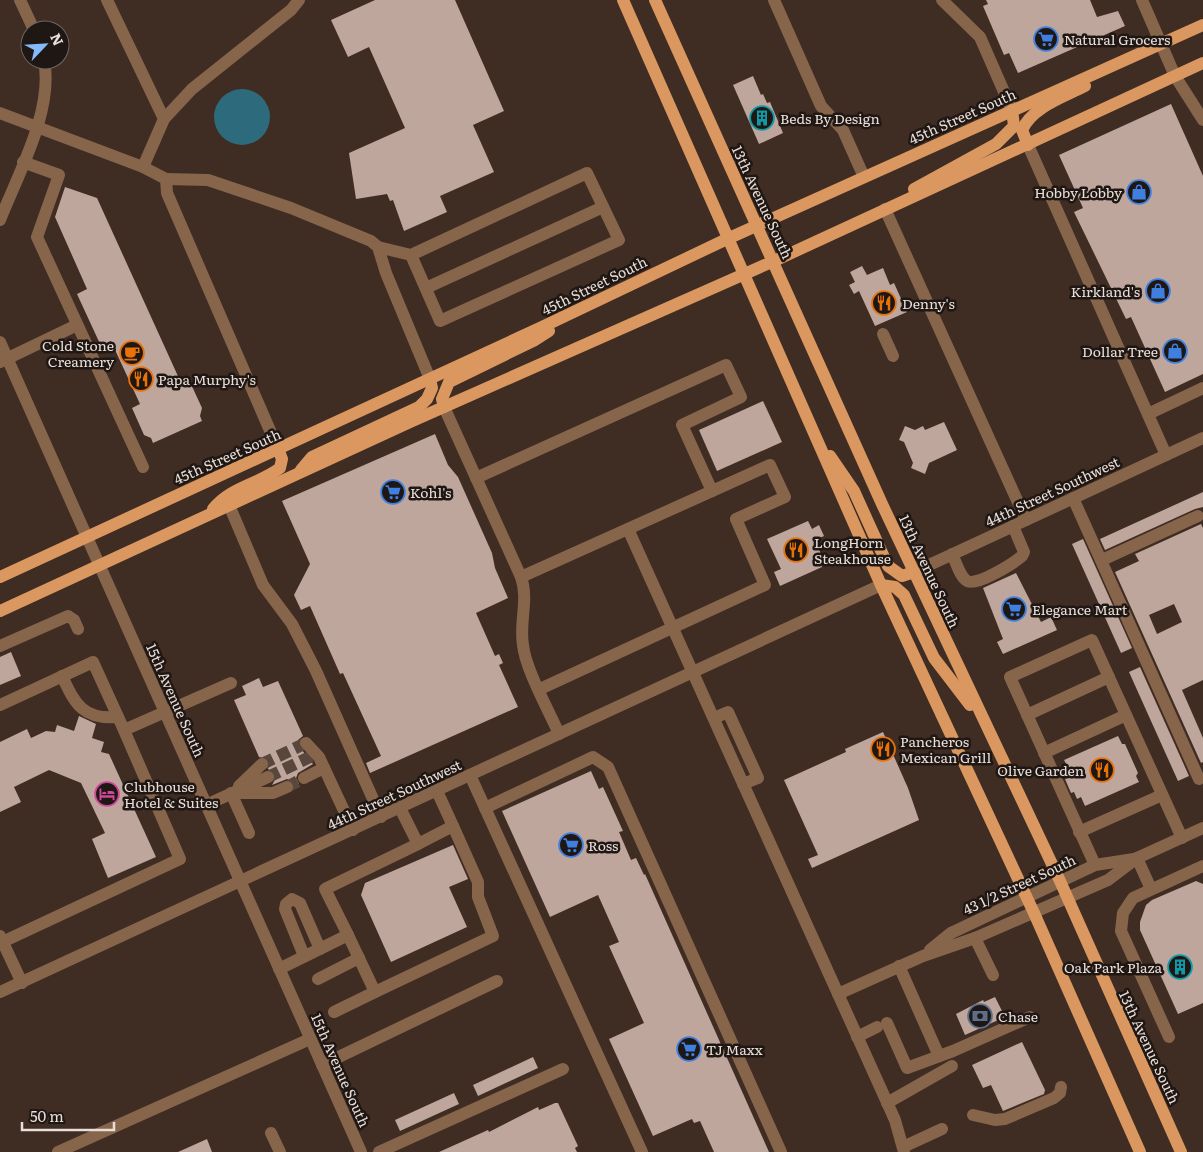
<svg xmlns="http://www.w3.org/2000/svg" width="1203" height="1152" font-family="Literata,serif">
<style>
.water{fill:#2d6a7c}
.building{fill:#bea69c;fill-rule:evenodd}
.lines{fill:none;stroke-linecap:round;stroke-linejoin:round}
.minor-tunnel{stroke:#59473e;stroke-width:12;stroke-dasharray:12 6;stroke-linecap:butt}
.minor{stroke:#87654b;stroke-width:12}
.major{stroke:#db9760;stroke-width:12}
.labels{text-anchor:middle;dominant-baseline:central;stroke-width:5;stroke-linejoin:round;paint-order:stroke}
.poi-label{font-size:14px;fill:#eaded8;stroke:#1f1713;text-anchor:start}
.street-label{font-size:14px;fill:#eaded8;stroke:#1f1713}
</style>
<rect width="100%" height="100%" fill="#3f2c23"/>
<!-- water -->
<circle class="water" cx="242" cy="117" r="28"/>
<!-- building -->
<g class="building">
<polygon points="375,0 455,0 504,111 473,125 494,172 440,196 447,212 404,231 393,200 390,201 387,194 356,199 349,153 405,128 369,47 348,57 331,20"/>
<polygon points="986,0 1090,0 1097,17 1118,11 1125,26 1018,73 1009,53 1004,55 983,6 988,4"/>
<polygon points="753,76 761,95 763,94 767,103 770,102 783,133 759,144 733,85"/>
<polygon points="1171,104 1203,176 1203,374 1165,392 1131,317 1126,319 1074,212 1083,208 1059,155"/>
<polygon points="65,187 97,198 182,385 190,382 202,408 200,416 202,421 153,443 151,438 144,435 132,408 140,404 111,341 101,346 77,294 87,289 55,217"/>
<polygon points="862,266 867,275 883,268 890,285 894,283 907,312 875,326 859,291 854,294 849,285 855,282 850,272"/>
<polygon points="763,401 782,442 717,471 699,430"/>
<polygon points="944,422 957,450 929,463 925,474 911,468 913,463 904,442 899,440 905,426 915,430 923,426 925,430"/>
<polygon points="435,434 448,465 458,477 492,553 495,568 508,598 476,613 495,656 499,654 503,663 499,665 518,707 370,773 366,763 381,756 343,673 340,674 310,606 301,610 294,595 310,564 282,501"/>
<polygon points="1203,492 1203,507 1195,509 1105,550 1100,539"/>
<polygon points="808,521 812,529 819,525 824,536 815,540 824,561 820,563 822,567 780,586 774,572 781,569 767,539"/>
<path d="M1201,524l2,4v152l-21,10 21,48v24l-2,1 -86,-191 24,-11 -4,-7zM1174,604l8,18 -25,12 -8,-19z"/>
<polygon points="1083,539 1132,648 1121,653 1072,544"/>
<polygon points="1016,573 1041,622 1051,617 1057,630 1003,654 997,642 1003,639 983,588"/>
<polygon points="11,652 21,676 0,685 0,657"/>
<polygon points="1140,667 1189,776 1178,781 1129,672"/>
<polygon points="259,678 263,687 278,681 303,736 298,740 298,745 313,764 298,773 296,778 299,784 295,786 292,781 287,779 272,785 276,778 276,774 268,769 270,763 268,759 259,757 234,700 246,695 242,686"/>
<polygon points="79,716 96,724 92,738 104,742 101,752 109,754 156,857 108,878 92,839 105,833 81,783 49,770 14,787 21,802 0,812 0,742 27,729 31,738 46,731 55,732 57,725 74,731"/>
<polygon points="883,732 908,788 919,820 812,868 808,859 818,855 784,780 846,752 845,749"/>
<polygon points="1118,736 1122,744 1125,744 1138,773 1136,776 1139,782 1085,806 1081,797 1077,799 1074,792 1071,793 1065,779 1067,778 1064,771 1069,769 1064,760"/>
<polygon points="591,771 599,789 603,787 623,831 619,832 631,860 636,858 644,875 645,874 769,1152 714,1152 700,1121 694,1123 692,1119 653,1136 609,1039 644,1023 609,946 619,942 598,895 550,917 502,811"/>
<polygon points="453,845 468,879 449,887 467,927 391,962 361,895 365,883"/>
<polygon points="1196,881 1203,884 1203,1003 1178,1014 1140,930 1140,922 1146,905 1152,900"/>
<polygon points="995,997 1005,1017 965,1035 956,1014 983,1000 984,1002"/>
<polygon points="1022,1042 1045,1090 1044,1094 1003,1111 991,1085 983,1088 972,1065"/>
<polygon points="533,1057 538,1068 478,1096 473,1085"/>
<polygon points="454,1093 459,1104 400,1131 395,1120"/>
<polygon points="555,1103 558,1103 578,1146 575,1148 577,1152 439,1152 488,1130 489,1132 538,1107 539,1110"/>
<polygon points="207,1139 212,1152 178,1152"/>
</g>
<g class="lines">
<!-- minor-tunnel -->
<g class="minor-tunnel">
<polyline points="262,764 306,743"/>
<polyline points="268,777 312,756"/>
<polyline points="287,787 304,778"/>
</g>
<!-- minor -->
<g class="minor">
<polyline points="20,0 34,30"/>
<polyline points="107,0 164,119"/>
<polyline points="774,0 821,106 843,130 864,177"/>
<polyline points="942,0 980,37 1012,110"/>
<polyline points="1142,0 1175,76 1203,120"/>
<polyline points="0,113 143,167 164,119 192,89 291,10 299,0"/>
<polyline points="1028,145 1166,455"/>
<polyline points="23,162 59,175 37,237 143,467"/>
<polyline points="143,167 166,179 167,193 278,449"/>
<polyline points="166,179 208,180 291,208 371,241 378,247 386,273 430,379"/>
<polyline points="885,209 1026,520"/>
<path d="M0,220c18,-46 54,-110 44,-160"/>
<polyline points="378,247 411,255 440,321 619,240 587,173 411,255"/>
<polyline points="426,288 603,207"/>
<polyline points="883,334 893,356"/>
<polyline points="0,342 361,1152"/>
<polyline points="0,362 77,325"/>
<path d="M444,407l77,170c8,23 -2,45 2,68 2,23 26,66 36,89"/>
<polyline points="1148,414 1203,388"/>
<polyline points="476,478 726,365 741,397 682,425 712,491"/>
<polyline points="1073,498 1199,779"/>
<polyline points="229,505 263,585 292,624 316,671 381,817"/>
<polyline points="628,529 895,1120 904,1152"/>
<path d="M952,554c4,8 8,23 15,27 9,6 47,-18 55,-25l2,-4 -11,-26"/>
<polyline points="1102,560 1198,516"/>
<polyline points="914,572 1203,438"/>
<polyline points="521,577 770,465 785,497 736,519 765,585 540,689"/>
<polyline points="0,646 68,616 74,620 78,629"/>
<path d="M62,676c13,28 21,44 56,41"/>
<polyline points="0,705 93,662 124,730 231,683"/>
<polyline points="1027,715 1109,677"/>
<polyline points="714,718 728,712 758,778 743,784"/>
<polyline points="306,743 319,757 353,830"/>
<polyline points="1044,753 1126,715"/>
<polyline points="470,775 642,1152"/>
<polyline points="304,778 324,768"/>
<polyline points="239,786 262,764"/>
<polyline points="437,791 453,826"/>
<polyline points="231,793 249,833"/>
<polyline points="236,793 273,793 287,787"/>
<polyline points="206,805 268,777"/>
<polyline points="485,808 593,757 608,767 781,1152"/>
<polyline points="1079,832 1162,795"/>
<polyline points="1137,858 1151,889"/>
<polyline points="1095,865 1010,677 1092,640 1182,838"/>
<polyline points="0,936 22,983"/>
<polyline points="975,938 993,975"/>
<polyline points="0,943 180,859 124,730"/>
<polyline points="930,950 951,933 1095,865 1134,859"/>
<polyline points="304,956 285,909 286,904 292,899 300,903 320,949"/>
<polyline points="899,966 939,1056"/>
<polyline points="279,969 348,935 325,889 418,844 400,808"/>
<polyline points="318,979 359,958"/>
<polyline points="0,992 881,585"/>
<polyline points="375,992 493,936 478,897 478,882 453,826 418,844"/>
<polyline points="838,994 923,956 975,938 1108,880 1137,858 1203,828"/>
<polyline points="334,1012 375,992 348,935"/>
<polyline points="887,1023 907,1068 953,1051 1030,1017"/>
<polyline points="857,1037 877,1027"/>
<polyline points="1169,1037 1121,931 1123,913 1133,898 1203,866"/>
<polyline points="322,1065 497,981"/>
<polyline points="887,1103 952,1066"/>
<polyline points="973,1115 995,1120 1005,1119 1054,1098 1060,1093 1061,1087"/>
<polyline points="271,1133 280,1152"/>
<polyline points="903,1147 942,1129"/>
<polyline points="58,1152 310,1039"/>
<polyline points="379,1152 563,1069"/>
</g>
<!-- major -->
<g class="major">
<polyline points="623,0 881,585 1034,913 1140,1152"/>
<polyline points="655,0 882,504 1060,881 1181,1152"/>
<path d="M1028,145l-6,-15c10,-23 42,-33 63,-44"/>
<polyline points="914,189 996,144 1014,126 1012,110"/>
<polyline points="444,407 442,399 449,382 535,340 549,331"/>
<polyline points="830,456 854,491 888,566 902,576 914,572"/>
<polyline points="301,470 312,457 419,407 427,399 432,388 430,379"/>
<path d="M213,509c17,-22 46,-25 67,-41l2,-9 -4,-10"/>
<polyline points="0,577 542,327 727,239 1203,25"/>
<polyline points="881,585 895,587 904,595 934,658 970,705"/>
<polyline points="0,611 410,422 774,261 1203,63"/>
</g>
</g>
<!-- icons -->
<defs>
<g id="supermarket-ring" transform="scale(1.25)"><circle r="9.5" fill="#1f1713" stroke="#3f7fe0" stroke-width="1.5"/><path d="M-6-5.5h2.5l.6 2H6L4.5 2H-2.5L-4.4-4H-6ZM-1.5 3.2a1.3 1.3 0 1 0 .1 0ZM3 3.2a1.3 1.3 0 1 0 .1 0Z" fill="#3f7fe0"/></g>
<g id="building-ring" transform="scale(1.25)"><circle r="9.5" fill="#1f1713" stroke="#0f9aa8" stroke-width="1.5"/><path d="M-4-6H4V6H1V3H-1V6H-4ZM-2.5-4.3h1.7v1.8h-1.7ZM.8-4.3h1.7v1.8H.8ZM-2.5-1h1.7V.8h-1.7ZM.8-1h1.7V.8H.8Z" fill="#0f9aa8"/></g>
<g id="shop-ring" transform="scale(1.25)"><circle r="9.5" fill="#1f1713" stroke="#3f7fe0" stroke-width="1.5"/><path d="M-5-2.5h2.3a2.7 3.5 0 0 1 5.4 0H5L5.5 6h-11ZM-1.5-2.5h3a1.5 2.3 0 0 0-3 0Z" fill="#3f7fe0"/></g>
<g id="restaurant-ring" transform="scale(1.25)"><circle r="9.5" fill="#1f1713" stroke="#e8710a" stroke-width="1.5"/><path d="M-5-6h1v4h1v-4h1v4h1v-4h1v5L-1.5 .5V6h-2V.5L-5-1ZM5-6V6H3V1.5H1.5Q1.5-4 5-6Z" fill="#e8710a"/></g>
<g id="cafe-ring" transform="scale(1.25)"><circle r="9.5" fill="#1f1713" stroke="#e8710a" stroke-width="1.5"/><path d="M-5.5-4.5H6V0H3Q3 3.5 0 3.5H-2.5Q-5.5 3.5-5.5 0ZM3-3.2v2h1.7v-2ZM-6 4.5H4V6H-6Z" fill="#e8710a"/></g>
<g id="hotel-ring" transform="scale(1.25)"><circle r="9.5" fill="#1f1713" stroke="#d1479c" stroke-width="1.5"/><path d="M-6-4.5h1.5V1H6V5H4.5V3h-9V5H-6ZM-4 0a1.8 1.8 0 1 1 3.6 0ZM.5 0V-2.5h3Q6-2.5 6 0Z" fill="#d1479c"/></g>
<g id="bank-ring" transform="scale(1.25)"><circle r="9.5" fill="#1f1713" stroke="#5c6f8a" stroke-width="1.5"/><path d="M-6-4H6V4H-6ZM0-2.3a2.3 2.3 0 1 0 0 4.6a2.3 2.3 0 1 0 0-4.6Z" fill="#5c6f8a"/></g>
</defs>
<g fill-rule="evenodd">
<use href="#supermarket-ring" x="1046" y="39"/>
<use href="#building-ring" x="762" y="118"/>
<use href="#shop-ring" x="1139" y="192"/>
<use href="#shop-ring" x="1158" y="291"/>
<use href="#restaurant-ring" x="884" y="303"/>
<use href="#shop-ring" x="1175" y="351"/>
<use href="#cafe-ring" x="132" y="353"/>
<use href="#restaurant-ring" x="141" y="379"/>
<use href="#supermarket-ring" x="393" y="492"/>
<use href="#restaurant-ring" x="796" y="550"/>
<use href="#supermarket-ring" x="1014" y="609"/>
<use href="#restaurant-ring" x="883" y="749"/>
<use href="#restaurant-ring" x="1102" y="770"/>
<use href="#hotel-ring" x="107" y="794"/>
<use href="#supermarket-ring" x="571" y="845"/>
<use href="#building-ring" x="1180" y="967"/>
<use href="#bank-ring" x="980" y="1016"/>
<use href="#supermarket-ring" x="689" y="1049"/>
</g>
<g class="labels">
<!-- poi labels -->
<g class="poi-label">
<text x="1064" y="39">Natural Grocers</text>
<text x="780" y="118">Beds By Design</text>
<text x="1122" y="192" text-anchor="end">Hobby Lobby</text>
<text x="1140" y="291" text-anchor="end">Kirkland's</text>
<text x="902" y="303">Denny's</text>
<text x="114" y="345" text-anchor="end">Cold Stone<tspan x="114" dy="16">Creamery</tspan></text>
<text x="1158" y="351" text-anchor="end">Dollar Tree</text>
<text x="158" y="379">Papa Murphy's</text>
<text x="410" y="492">Kohl's</text>
<text x="814" y="542">LongHorn<tspan x="814" dy="16">Steakhouse</tspan></text>
<text x="1032" y="609">Elegance Mart</text>
<text x="900" y="741">Pancheros<tspan x="900" dy="16">Mexican Grill</tspan></text>
<text x="1084" y="770" text-anchor="end">Olive Garden</text>
<text x="124" y="786">Clubhouse<tspan x="124" dy="16">Hotel &amp; Suites</tspan></text>
<text x="588" y="845">Ross</text>
<text x="1162" y="967" text-anchor="end">Oak Park Plaza</text>
<text x="998" y="1016">Chase</text>
<text x="706" y="1049">TJ Maxx</text>
</g>
<!-- street labels -->
<g class="street-label">
<text transform="translate(962 116) rotate(-24)">45th Street South</text>
<text transform="translate(763 202) rotate(65)">13th Avenue South</text>
<text transform="translate(594 285) rotate(-26)">45th Street South</text>
<text transform="translate(227 456) rotate(-24)">45th Street South</text>
<text transform="translate(1052 491) rotate(-25)">44th Street Southwest</text>
<text transform="translate(930 571) rotate(65)">13th Avenue South</text>
<text transform="translate(176 700) rotate(66)">15th Avenue South</text>
<text transform="translate(394 794) rotate(-25)">44th Street Southwest</text>
<text transform="translate(1019 884) rotate(-25)">43 1/2 Street South</text>
<text transform="translate(1150 1047) rotate(65)">13th Avenue South</text>
<text transform="translate(341 1070) rotate(66)">15th Avenue South</text>
</g>
</g>
<!-- north arrow -->
<g transform="translate(45 45) rotate(65)"><circle r="24" fill="#1f1713" stroke="#706762"/>
<path d="M0-4L9 19L0 12L-9 19Z" fill="#85bbfb"/>
<text y="-8" font-size="14" font-weight="bold" text-anchor="middle" fill="#eaded8">N</text>
</g>
<!-- scale -->
<path d="M22 1122v8h92v-8" fill="none" stroke="#eaded8" stroke-width="2.5"/>
<text x="30" y="1122" font-size="15" fill="#eaded8" stroke="#1f1713" stroke-width="4" paint-order="stroke">50 m</text>
</svg>
